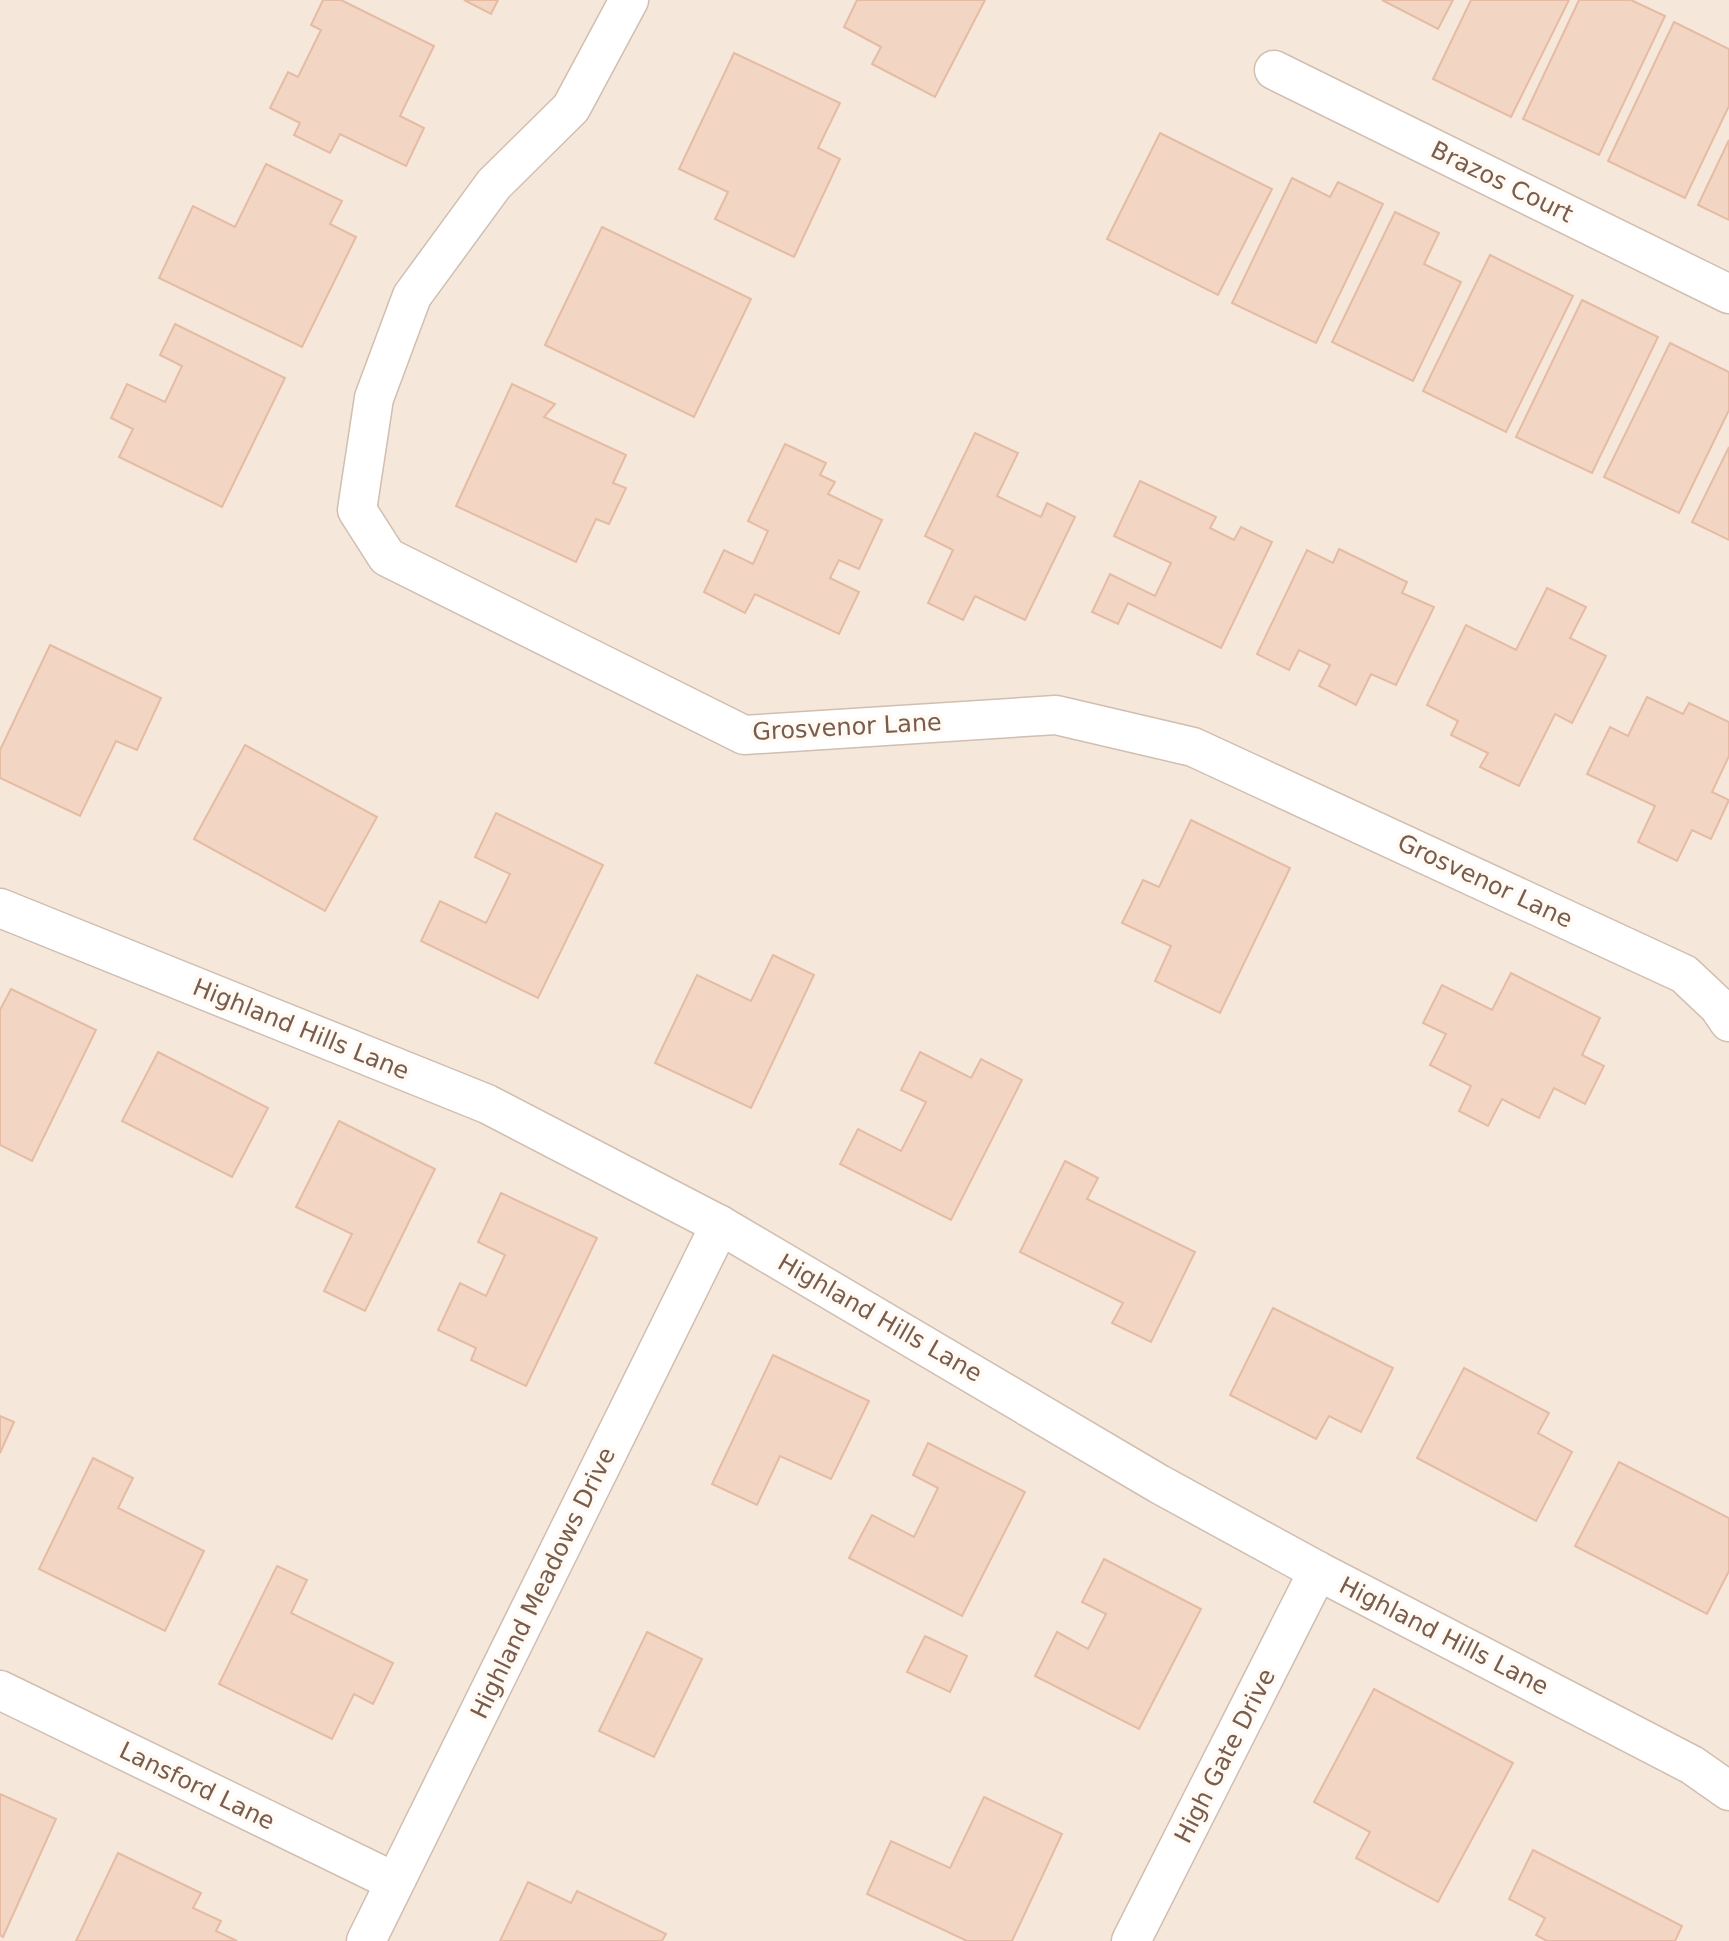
<svg xmlns="http://www.w3.org/2000/svg" width="1729" height="1941" font-family="'DejaVu Sans',sans-serif">
<style>
.residential{fill:#f5e8da}
.building{fill:#f3d5c3;stroke:#e6bba3;stroke-width:2}
.lines{fill:none;stroke-linecap:round;stroke-linejoin:round}
.minor-casing{stroke:#d1beb0;stroke-width:41}
.minor{stroke:#fff;stroke-width:38}
.labels{text-anchor:middle;dominant-baseline:central;stroke-width:7;stroke-linejoin:round;paint-order:stroke}
.street-label{font-size:24px;fill:#7a5c4d;stroke:#fffaf3}
</style>
<rect width="100%" height="100%" fill="#fdf6ec"/>
<!-- residential -->
<rect class="residential" x="0" y="0" width="1729" height="1941"/>
<!-- building -->
<g class="building">
<polygon points="323,0 341,0 434,46 400,116 424,128 406,166 340,134 330,153 294,135 300,123 270,108 288,72 298,77 321,30 311,25"/>
<polygon points="464,0 498,0 491,14"/>
<polygon points="857,0 985,0 935,97 872,64 881,47 844,27"/>
<polygon points="1382,0 1453,0 1438,29"/>
<polygon points="1471,0 1569,0 1511,117 1433,79"/>
<polygon points="1579,0 1631,0 1665,16 1599,155 1523,119"/>
<polygon points="1674,22 1729,49 1729,106 1685,198 1608,161"/>
<polygon points="734,53 840,103 818,148 840,159 794,257 715,219 728,192 679,169"/>
<polygon points="1160,133 1272,189 1218,295 1107,239"/>
<polygon points="1729,140 1729,220 1698,205"/>
<polygon points="266,164 342,201 330,224 356,237 302,347 159,278 193,206 235,227"/>
<polygon points="1292,178 1330,197 1338,182 1383,204 1316,343 1232,303"/>
<polygon points="1395,212 1439,233 1424,264 1461,282 1413,381 1332,342"/>
<polygon points="602,227 751,299 694,417 545,345"/>
<polygon points="1490,255 1573,296 1506,432 1423,391"/>
<polygon points="1582,300 1658,337 1592,473 1516,437"/>
<polygon points="175,324 285,378 222,507 119,457 133,429 111,418 127,384 165,402 182,366 160,355"/>
<polygon points="1670,343 1729,372 1729,410 1679,513 1604,477"/>
<polygon points="512,384 555,404 544,417 626,455 613,483 626,488 609,524 596,519 576,562 456,506"/>
<polygon points="975,433 1018,453 997,496 1041,517 1047,503 1075,517 1025,620 975,596 963,620 928,603 953,550 925,536"/>
<polygon points="785,444 826,463 820,475 835,482 828,494 882,520 859,569 839,560 830,578 859,592 839,634 755,594 745,613 704,592 724,550 753,564 768,531 748,521"/>
<polygon points="1729,447 1729,540 1692,522"/>
<polygon points="1140,481 1216,517 1210,528 1234,540 1241,527 1272,542 1221,648 1128,603 1118,624 1092,612 1110,574 1155,596 1171,563 1114,536"/>
<polygon points="1339,549 1407,582 1402,593 1434,607 1396,685 1371,674 1356,705 1319,686 1330,665 1299,650 1289,670 1257,654 1307,550 1333,563"/>
<polygon points="1547,588 1586,607 1570,638 1606,656 1572,723 1555,714 1519,786 1480,767 1488,753 1451,735 1458,721 1427,705 1466,625 1516,650"/>
<polygon points="50,645 161,698 137,750 116,741 80,816 0,778 0,750"/>
<polygon points="1647,697 1683,714 1689,703 1729,722 1729,756 1712,792 1729,800 1711,839 1692,830 1677,861 1638,842 1655,806 1587,774 1610,727 1628,736"/>
<polygon points="245,745 377,817 325,911 194,839"/>
<polygon points="496,813 603,865 538,998 421,941 440,901 486,923 510,874 475,857"/>
<polygon points="1191,820 1290,868 1220,1013 1155,981 1171,946 1122,923 1143,880 1159,887"/>
<polygon points="773,955 814,975 751,1108 655,1063 697,975 751,1001"/>
<polygon points="1511,973 1600,1018 1582,1055 1604,1066 1585,1104 1554,1088 1539,1118 1502,1099 1488,1126 1459,1111 1471,1086 1430,1065 1446,1034 1423,1023 1442,985 1492,1010"/>
<polygon points="11,989 96,1030 32,1161 0,1145 0,1010"/>
<polygon points="158,1052 268,1108 232,1177 122,1121"/>
<polygon points="920,1052 971,1078 981,1059 1022,1080 951,1220 840,1164 858,1129 901,1151 926,1102 901,1090"/>
<polygon points="339,1121 435,1169 365,1311 324,1291 352,1234 296,1207"/>
<polygon points="1065,1161 1098,1178 1087,1199 1195,1252 1151,1342 1112,1323 1123,1303 1020,1252"/>
<polygon points="501,1193 597,1238 526,1386 471,1360 476,1348 438,1330 460,1283 486,1296 505,1255 478,1242"/>
<polygon points="1273,1308 1393,1368 1361,1432 1329,1416 1316,1439 1230,1395"/>
<polygon points="773,1355 869,1401 831,1479 780,1456 757,1505 712,1484"/>
<polygon points="1464,1368 1549,1413 1538,1433 1572,1452 1536,1521 1417,1458"/>
<polygon points="0,1416 14,1422 0,1453"/>
<polygon points="928,1443 1025,1492 962,1616 849,1558 872,1515 914,1537 938,1488 913,1475"/>
<polygon points="93,1458 133,1478 118,1508 204,1551 165,1631 39,1569"/>
<polygon points="1619,1462 1729,1518 1729,1571 1707,1614 1575,1546"/>
<polygon points="1104,1559 1201,1609 1139,1729 1035,1676 1057,1632 1088,1649 1106,1614 1082,1602"/>
<polygon points="277,1566 307,1580 291,1613 393,1663 373,1704 354,1694 332,1739 219,1684"/>
<polygon points="647,1632 702,1659 654,1757 599,1731"/>
<polygon points="925,1636 967,1656 950,1692 907,1672"/>
<polygon points="1374,1689 1513,1763 1438,1902 1356,1858 1370,1832 1314,1802"/>
<polygon points="0,1794 56,1819 3,1937 0,1935"/>
<polygon points="984,1797 1062,1834 1012,1941 967,1941 867,1894 891,1841 950,1868"/>
<polygon points="1533,1850 1682,1926 1675,1941 1547,1941 1536,1935 1545,1918 1509,1899"/>
<polygon points="118,1853 201,1893 193,1908 221,1921 216,1931 237,1941 76,1941"/>
<polygon points="528,1882 571,1903 577,1891 666,1934 662,1941 500,1941"/>
</g>
<g class="lines">
<!-- minor casing -->
<g class="minor-casing">
<g id="minor">
<polyline points="629,0 571,108 494,184 412,296 374,398 357,510 387,557 744,735 1056,715 1193,747 1684,974 1718,1006 1729,1022"/>
<polyline points="1274,70 1729,294"/>
<polyline points="0,908 487,1104 720,1225 1159,1484 1318,1571 1692,1765 1729,1791"/>
<polyline points="0,1690 395,1882"/>
<polyline points="366,1941 720,1225"/>
<polyline points="1131,1941 1318,1571"/>
</g>
</g>
<!-- minor -->
<use href="#minor" class="minor"/>
</g>
<g class="labels">
<!-- street labels -->
<g class="street-label">
<text transform="translate(1502 182) rotate(26)">Brazos Court</text>
<text transform="translate(847 727) rotate(-3)">Grosvenor Lane</text>
<text transform="translate(1485 881) rotate(25)">Grosvenor Lane</text>
<text transform="translate(301 1029) rotate(22)">Highland Hills Lane</text>
<text transform="translate(880 1318) rotate(30)">Highland Hills Lane</text>
<text transform="translate(543 1583) rotate(-64)">Highland Meadows Drive</text>
<text transform="translate(1444 1636) rotate(27)">Highland Hills Lane</text>
<text transform="translate(1225 1756) rotate(-63)">High Gate Drive</text>
<text transform="translate(197 1786) rotate(26)">Lansford Lane</text>
</g>
</g>
</svg>
